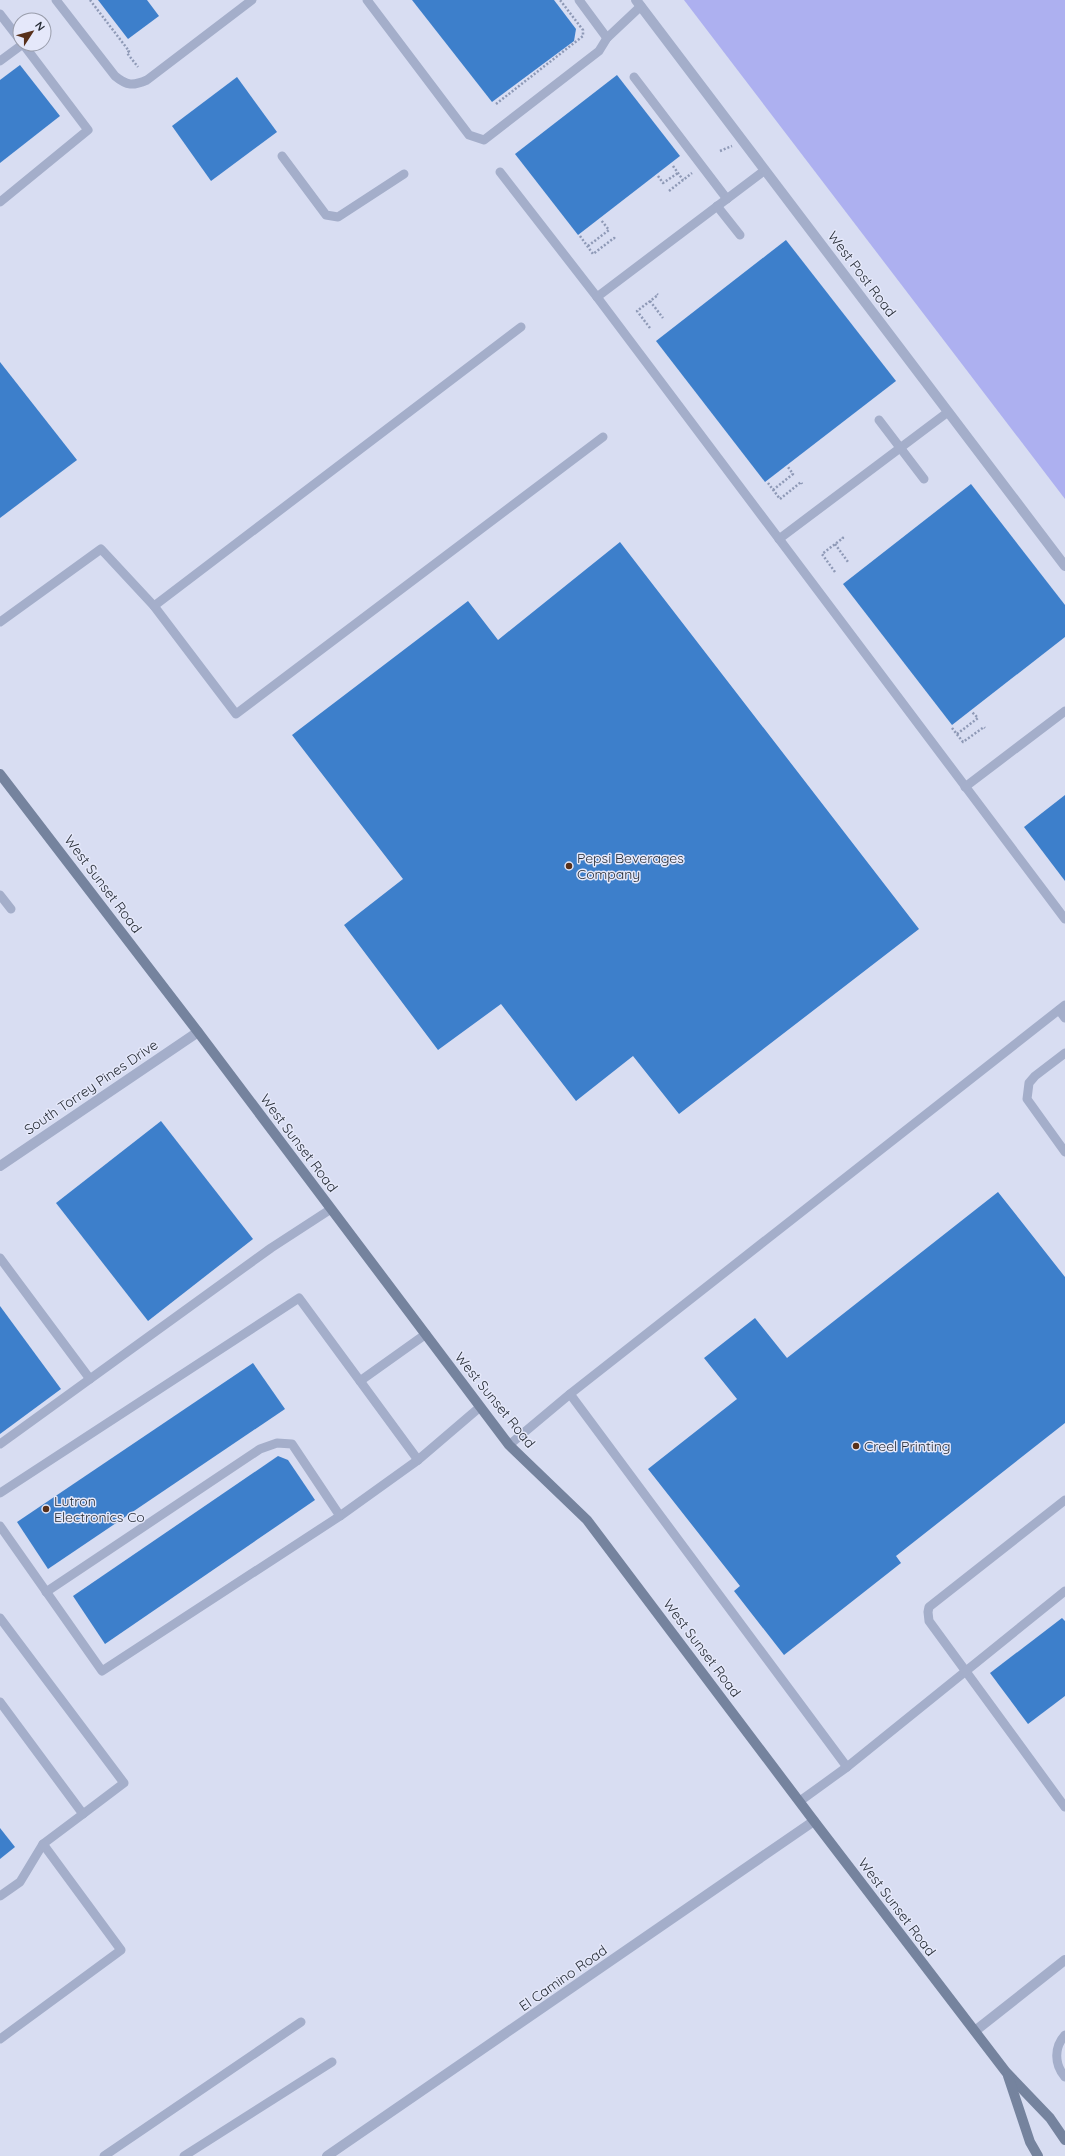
<svg xmlns="http://www.w3.org/2000/svg" width="1065" height="2156" font-family="Quicksand,sans-serif">
<style>
.sand{fill:#adb0f0}
.building{fill:#3d7fcb}
.lines{fill:none;stroke-linecap:round;stroke-linejoin:round}
.path{stroke:#8e99b6;stroke-width:2.5;stroke-dasharray:2 2;stroke-linecap:butt}
.service{stroke:#a4aeca;stroke-width:9}
.minor{stroke:#a4aeca;stroke-width:10}
.secondary{stroke:#75839e;stroke-width:10}
.poi-dot{fill:#58301a;stroke:#e5e8fa;stroke-width:1.5}
.labels{text-anchor:middle;dominant-baseline:central;stroke-width:3;stroke-linejoin:round;paint-order:stroke}
.street-label{font-size:14px;fill:#262c35;stroke:#e5e8fa}
.poi-label{font-size:14px;fill:#262c35;stroke:#e5e8fa;text-anchor:start}
</style>
<rect width="100%" height="100%" fill="#d8ddf2"/>
<!-- sand -->
<polygon class="sand" points="684,0 1065,0 1065,499"/>
<!-- building -->
<g class="building">
<polygon points="98,0 147,0 159,16 128,39"/>
<polygon points="412,0 554,0 576,29 574,41 492,102"/>
<polygon points="20,65 60,116 0,163 0,80"/>
<polygon points="617,75 680,156 578,235 515,154"/>
<polygon points="237,77 277,132 211,181 172,126"/>
<polygon points="786,240 896,381 765,482 656,341"/>
<polygon points="0,362 77,460 0,518"/>
<polygon points="971,484 1065,605 1065,637 952,725 843,584"/>
<polygon points="620,542 919,929 679,1114 633,1056 576,1101 501,1004 438,1050 344,925 403,879 292,735 468,601 498,640"/>
<polygon points="1065,795 1065,881 1024,827"/>
<polygon points="161,1121 253,1239 148,1321 56,1203"/>
<polygon points="998,1192 1065,1277 1065,1423 896,1556 901,1563 784,1655 734,1591 740,1586 648,1469 737,1399 704,1358 755,1318 787,1358"/>
<polygon points="0,1306 61,1389 0,1434"/>
<polygon points="253,1363 285,1409 48,1569 17,1522"/>
<polygon points="278,1456 288,1460 315,1500 105,1644 73,1596"/>
<polygon points="1062,1618 1065,1621 1065,1696 1028,1724 990,1673"/>
<polygon points="0,1828 15,1847 0,1859"/>
</g>
<g class="lines">
<!-- path -->
<g class="path">
<polyline points="90,0 129,51 127,53 138,67"/>
<polyline points="496,104 583,36 583,30 560,0"/>
<polyline points="720,151 732,146"/>
<polyline points="673,166 683,180"/>
<polyline points="658,176 663,183 678,173"/>
<polyline points="669,191 692,173"/>
<polyline points="580,236 593,254 614,238 616,240"/>
<polyline points="588,246 609,230 601,220"/>
<polyline points="650,301 663,318"/>
<polyline points="650,328 637,311 658,295 657,294"/>
<polyline points="768,483 780,499 801,482 802,484"/>
<polyline points="773,490 793,474 788,467"/>
<polyline points="835,544 848,562"/>
<polyline points="835,572 822,554 843,538 841,536"/>
<polyline points="952,728 963,742 984,727 985,728"/>
<polyline points="957,734 978,718 972,712"/>
</g>
<!-- service -->
<g class="service">
<path d="M56,0l59,76c12,10 18,10 32,4l105,-80"/>
<polyline points="367,0 469,135 484,140 599,51 607,38 641,6"/>
<polyline points="579,0 607,38"/>
<polyline points="0,14 20,40"/>
<polyline points="0,61 23,44"/>
<polyline points="634,77 727,199"/>
<polyline points="282,156 326,215 338,217 404,174"/>
<polyline points="500,172 597,297 1065,919"/>
<polyline points="0,202 88,130 23,44"/>
<polyline points="717,206 740,235"/>
<polyline points="597,297 765,170"/>
<polyline points="879,420 924,479"/>
<polyline points="779,539 948,412"/>
<polyline points="154,606 236,714 603,437"/>
<polyline points="0,622 101,549 154,606 521,327"/>
<polyline points="965,787 1065,711"/>
<polyline points="0,895 11,909"/>
<polyline points="1059,1010 1065,1018"/>
<polyline points="1065,1053 1035,1076 1029,1083 1027,1099 1065,1152"/>
<polyline points="0,1258 90,1379"/>
<polyline points="360,1381 418,1460"/>
<polyline points="570,1394 847,1767"/>
<polyline points="0,1444 271,1248 331,1209"/>
<polyline points="509,1445 570,1394 1065,1005"/>
<polyline points="0,1493 299,1298 360,1381 426,1334"/>
<polyline points="1065,1500 929,1607 928,1612 929,1621 1065,1807"/>
<polyline points="0,1526 102,1671 340,1516 418,1460 480,1407"/>
<polyline points="46,1592 260,1449 277,1443 292,1444 340,1516"/>
<polyline points="0,1618 124,1783 83,1814"/>
<polyline points="0,1702 83,1814 43,1844 20,1882 0,1896"/>
<polyline points="800,1801 847,1767 1065,1591"/>
<path d="M1065,2035c-11,12 -11,29 0,42"/>
<polyline points="0,2039 121,1950 43,1844"/>
<polyline points="104,2156 301,2022"/>
<polyline points="184,2156 332,2062"/>
</g>
<!-- minor -->
<g class="minor">
<polyline points="636,0 1065,566"/>
<polyline points="0,1166 198,1032"/>
<polyline points="975,2031 1065,1960"/>
<polyline points="327,2156 814,1821"/>
</g>
<!-- secondary -->
<g class="secondary">
<polyline points="0,774 198,1032 509,1445 587,1520 814,1821 1006,2072 1050,2118 1065,2140"/>
<polyline points="1008,2076 1030,2142 1038,2156"/>
</g>
</g>
<!-- markers -->
<g class="poi-dot">
<circle cx="569" cy="866" r="4"/>
<circle cx="856" cy="1446" r="4"/>
<circle cx="46" cy="1509" r="4"/>
</g>
<g class="labels">
<!-- street labels -->
<g class="street-label">
<text transform="translate(862 274) rotate(53)">West Post Road</text>
<text transform="translate(103 884) rotate(53)">West Sunset Road</text>
<text transform="translate(91 1087) rotate(-34)">South Torrey Pines Drive</text>
<text transform="translate(299 1143) rotate(53)">West Sunset Road</text>
<text transform="translate(495 1400) rotate(51)">West Sunset Road</text>
<text transform="translate(702 1648) rotate(53)">West Sunset Road</text>
<text transform="translate(897 1907) rotate(53)">West Sunset Road</text>
<text transform="translate(563 1978) rotate(-35)">El Camino Road</text>
</g>
<!-- poi labels -->
<g class="poi-label">
<text x="577" y="858">Pepsi Beverages<tspan x="577" dy="16">Company</tspan></text>
<text x="864" y="1446">Creel Printing</text>
<text x="54" y="1501">Lutron<tspan x="54" dy="16">Electronics Co</tspan></text>
</g>
</g>
<!-- north arrow -->
<g transform="translate(32 32) rotate(54)"><circle r="19" fill="#e5e8fa" stroke="#999dab"/>
<path d="M0-3L7 15L0 10L-7 15Z" fill="#58301a"/>
<text y="-6" font-size="11" font-weight="bold" text-anchor="middle" fill="#262c35">N</text>
</g>
</svg>
